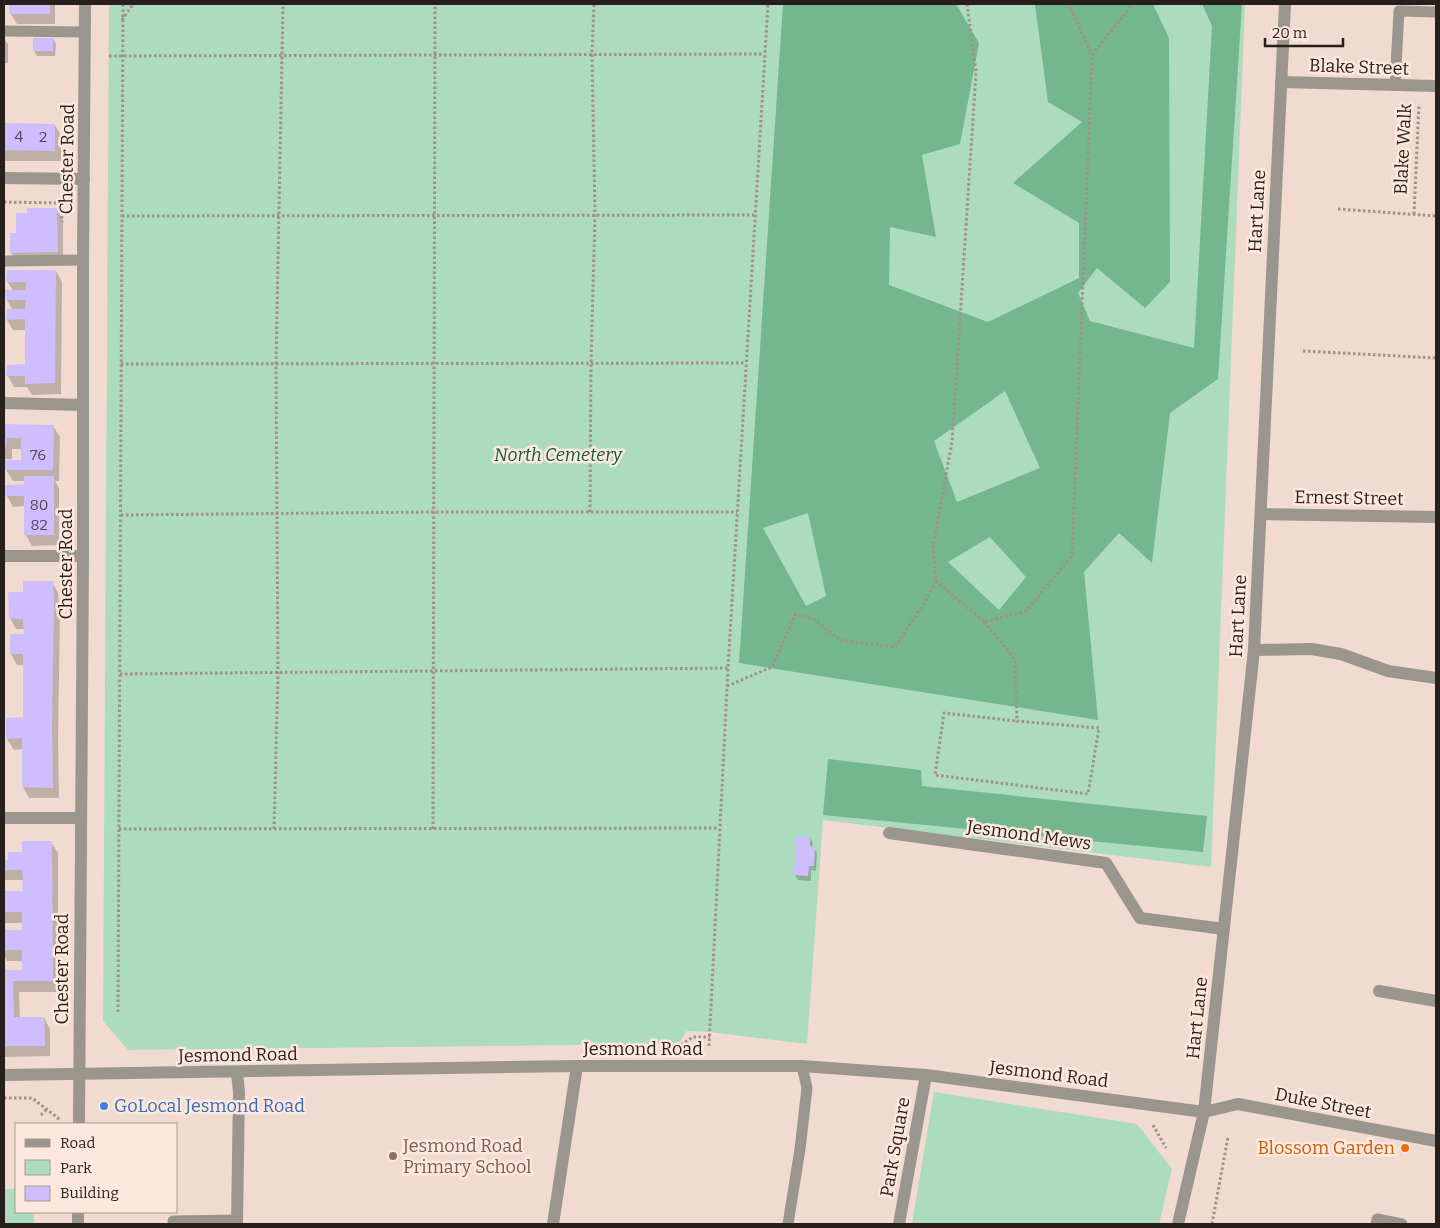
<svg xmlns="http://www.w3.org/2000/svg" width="1440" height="1228" font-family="Bitter,serif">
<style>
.green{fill:#addbbd}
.forest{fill:#74b78e;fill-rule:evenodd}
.shadow{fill:#0003}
.building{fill:#cfbeff}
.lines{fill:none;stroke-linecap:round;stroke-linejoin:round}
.path{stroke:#a09088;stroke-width:3;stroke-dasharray:2.5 2.5;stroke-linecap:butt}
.service{stroke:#9a968e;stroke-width:11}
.minor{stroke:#9a968e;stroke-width:12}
.tertiary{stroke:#9a968e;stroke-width:12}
.shop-dot{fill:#3f7fe0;stroke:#fee8dd;stroke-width:2}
.food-dot{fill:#e8710a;stroke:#fee8dd;stroke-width:2}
.education-dot{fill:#8d6e63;stroke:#fee8dd;stroke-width:2}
.labels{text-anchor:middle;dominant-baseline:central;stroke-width:5;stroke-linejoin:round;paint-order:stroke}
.number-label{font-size:15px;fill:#514754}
.street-label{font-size:18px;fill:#271f1b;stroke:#fee8dd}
.park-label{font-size:18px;font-style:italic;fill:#0b5d37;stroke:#fee8dd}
.shop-label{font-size:18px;fill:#366cbe;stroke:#fee8dd;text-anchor:start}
.education-label{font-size:18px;fill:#785e54;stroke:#fee8dd;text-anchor:start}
.food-label{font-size:18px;fill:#c56008;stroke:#fee8dd;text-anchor:end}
</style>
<rect width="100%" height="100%" fill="#f1dbd0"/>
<!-- green -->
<g class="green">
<polygon points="109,4 1245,4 1211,867 823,820 807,1044 710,1032 687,1031 678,1044 128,1050 103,1021"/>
<polygon points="934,1092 1137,1124 1172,1169 1159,1224 912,1224"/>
<polygon points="4,1189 16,1189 16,1212 34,1212 34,1224 4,1224"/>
</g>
<!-- forest -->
<g class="forest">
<path d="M783,4h173l23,39 -19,101 -38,11 14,82 -46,-10 -1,58 99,37 91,-44v-55l-66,-40 69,-61 -34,-20 -13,-98h118l16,34 1,244 -25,26 -48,-40 -19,25 12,28 104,27 18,-322 -10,-22h40l-24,375 -48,34 -18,150 -33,-30 -35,39 14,148 -359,-57zM1005,391l35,77 -83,34 -23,-61zM808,513l18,83 -20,10 -43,-78zM990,537l36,40 -27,33 -51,-48z"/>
<polygon points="828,759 921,770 922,786 1207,816 1203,852 823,815"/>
</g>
<!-- shadow -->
<g class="shadow">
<polygon points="10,4 55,4 55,24 17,24 10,13"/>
<polygon points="4,39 8,44 8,63 4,63"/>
<polygon points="53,39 56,44 55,56 37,56 34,51"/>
<polygon points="4,124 55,125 61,136 61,161 4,161"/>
<polygon points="57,209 63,220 63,263 18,263 11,253 17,234 28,214"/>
<polygon points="56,271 62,282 61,394 32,395 27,387 14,387 8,376 26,366 26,330 13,330 7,320 13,311 7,300 13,291 7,281"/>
<polygon points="4,425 53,426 60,437 59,481 55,481 59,488 59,545 32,546 26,535 25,506 13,507 7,496 25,486 25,481 13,481 6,470 23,462 23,449 12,449 12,459 4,459"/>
<polygon points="52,582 58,593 60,614 58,738 59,798 29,798 23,787 23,749 14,750 7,739 24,718 24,665 17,665 11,654 25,635 24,629 16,629 10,618 25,593"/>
<polygon points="810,838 813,843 812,848 814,848 817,853 816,871 811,870 811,881 798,880 795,875"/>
<polygon points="51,842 58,853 58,992 19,992 20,1018 44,1018 50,1029 50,1056 4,1057 4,1018 6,1018 4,971 23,971 23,961 7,961 4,955 4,931 24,931 23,923 4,923 4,892 24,892 24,880 4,880 4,862 9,862 24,854"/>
</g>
<!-- building -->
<g class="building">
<rect x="9" y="4" width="41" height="10"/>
<rect x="33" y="38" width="20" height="13"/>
<polygon points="4,123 55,124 55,151 4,150"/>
<polygon points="27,208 57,208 58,252 10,253 10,233 16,233 16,213 27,213"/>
<polygon points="7,270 56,270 55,383 25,384 25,376 6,376 7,365 25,364 25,319 6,320 7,309 25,309 26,300 6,300 5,290 25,290 26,282 6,282"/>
<polygon points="4,424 54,425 53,470 5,470 5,460 21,460 21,438 7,438 6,448 4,448"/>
<polygon points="24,476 54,476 54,535 24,535 24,496 6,496 5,485 24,484"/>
<polygon points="23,581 53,581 54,602 52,727 53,788 22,787 22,738 6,739 6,718 23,717 23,654 10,654 10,634 24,634 23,619 9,618 8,592 23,592"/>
<polygon points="796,836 810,837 810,846 815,847 814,866 809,866 808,876 794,875"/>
<polygon points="22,841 52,841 53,981 13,981 14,1017 44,1017 45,1046 4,1046 4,970 22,970 22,950 4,950 4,930 22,930 22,912 4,912 4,891 22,891 23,878 22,870 4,870 4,861 8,860 8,852 22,852"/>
</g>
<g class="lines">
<!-- path -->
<g class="path">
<polyline points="967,4 976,72 952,442 933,547 936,581 984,622 1026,611 1072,556 1092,55 1133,4"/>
<polyline points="1069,4 1092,55"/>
<polyline points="122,20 133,4"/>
<polyline points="109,56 764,54"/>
<polyline points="4,202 61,203 62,222"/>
<polyline points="1338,209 1436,216"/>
<polyline points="1414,214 1419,104"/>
<polyline points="122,216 754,215"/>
<polyline points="1303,351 1436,358"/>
<polyline points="121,364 746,363"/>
<polyline points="590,512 591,363 595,215 592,54 594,4"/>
<polyline points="121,515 433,512 737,512"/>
<polyline points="984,622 1015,659 1017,721 1099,728 1088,794 935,775 944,713 1017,721"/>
<polyline points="120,674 728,668"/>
<polyline points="727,686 772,667 796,614 814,619 840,640 895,647 926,600 936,581"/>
<polyline points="119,829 719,828"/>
<polyline points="274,829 278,673 276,364 283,4"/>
<polyline points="433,829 435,4"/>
<polyline points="118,1012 123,4"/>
<polyline points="681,1045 693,1037 710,1037"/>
<polyline points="709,1046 728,668 768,4"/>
<polyline points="4,1098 32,1098 58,1118 58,1121"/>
<polyline points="41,1115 47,1109"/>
<polyline points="1153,1125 1166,1148"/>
<polyline points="1212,1224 1228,1137"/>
</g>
<!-- service -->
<g class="service">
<polyline points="4,31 85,32"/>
<polyline points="1395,85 1399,11 1436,12"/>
<polyline points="4,261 83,260"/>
<polyline points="173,1224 173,1221 237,1220"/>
<polyline points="788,1224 800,1149 807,1088 802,1066"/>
<polyline points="1376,1224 1377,1219 1402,1224"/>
</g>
<!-- minor -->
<g class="minor">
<polyline points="1281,82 1436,86"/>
<polyline points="4,178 84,179"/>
<polyline points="4,403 83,405"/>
<polyline points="1261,514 1436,517"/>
<polyline points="4,556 83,556"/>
<polyline points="1254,650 1312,649 1341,654 1388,671 1436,678"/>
<polyline points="4,818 80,818"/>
<polyline points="889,833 1106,863 1140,918 1224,929"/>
<polyline points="1379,991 1436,1001"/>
<polyline points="4,1075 577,1066 802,1066 926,1075 1204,1112 1238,1104 1436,1141"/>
<polyline points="79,1124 83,556 83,260 85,4"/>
<polyline points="78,1224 78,1212"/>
<polyline points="237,1224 239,1092 237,1073"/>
<polyline points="553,1224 577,1066"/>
<polyline points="899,1224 926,1075"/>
</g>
<!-- tertiary -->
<polyline class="tertiary" points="1178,1224 1204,1112 1254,650 1285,4"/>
</g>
<!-- markers -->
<circle class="shop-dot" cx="104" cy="1106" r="5"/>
<circle class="food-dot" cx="1405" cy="1148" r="5"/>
<circle class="education-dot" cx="393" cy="1156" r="5"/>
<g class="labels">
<!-- number labels -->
<g class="number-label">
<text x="19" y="137">4</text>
<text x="43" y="137">2</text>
<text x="38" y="455">76</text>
<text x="39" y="505">80</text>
<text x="39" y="525">82</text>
</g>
<!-- street labels -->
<g class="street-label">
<text transform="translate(1359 67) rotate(2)">Blake Street</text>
<text transform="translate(1403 149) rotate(-87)">Blake Walk</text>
<text transform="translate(67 159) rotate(-89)">Chester Road</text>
<text transform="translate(1257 211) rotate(-87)">Hart Lane</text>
<text transform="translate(1349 498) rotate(1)">Ernest Street</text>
<text transform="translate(66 564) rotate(-90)">Chester Road</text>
<text transform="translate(1238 616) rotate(-87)">Hart Lane</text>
<text transform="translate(1029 835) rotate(8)">Jesmond Mews</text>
<text transform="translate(62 969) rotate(-90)">Chester Road</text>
<text transform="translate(1197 1018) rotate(-84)">Hart Lane</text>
<text x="643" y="1049">Jesmond Road</text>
<text transform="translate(238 1055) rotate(-1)">Jesmond Road</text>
<text transform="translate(1049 1074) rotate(7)">Jesmond Road</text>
<text transform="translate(1323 1103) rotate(11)">Duke Street</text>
<text transform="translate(895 1147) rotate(-80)">Park Square</text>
</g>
<!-- park labels -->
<g class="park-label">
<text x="558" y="455">North Cemetery</text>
</g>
<!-- shop labels -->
<g class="shop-label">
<text x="114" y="1106">GoLocal Jesmond Road</text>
</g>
<!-- education labels -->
<g class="education-label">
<text x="403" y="1146">Jesmond Road<tspan x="403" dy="21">Primary School</tspan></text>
</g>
<!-- food labels -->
<g class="food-label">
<text x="1395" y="1148">Blossom Garden</text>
</g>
</g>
<!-- border -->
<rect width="1440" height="1228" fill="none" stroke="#271f1b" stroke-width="10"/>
<!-- legend -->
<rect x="15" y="1123" width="162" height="90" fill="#fee8dd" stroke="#a8988f"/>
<rect x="25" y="1139" width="25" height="8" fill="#9a968e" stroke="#a8988f"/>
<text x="60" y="1148" font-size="15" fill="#271f1b">Road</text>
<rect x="25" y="1160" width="25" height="15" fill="#addbbd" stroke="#a8988f"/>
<text x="60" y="1173" font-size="15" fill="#271f1b">Park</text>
<rect x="25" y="1186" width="25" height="15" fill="#cfbeff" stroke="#a8988f"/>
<text x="60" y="1198" font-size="15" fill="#271f1b">Building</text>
<!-- scale -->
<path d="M1265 38v8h78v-8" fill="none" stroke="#271f1b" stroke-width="2.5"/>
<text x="1272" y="38" font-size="15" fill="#271f1b" stroke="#fee8dd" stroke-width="4" paint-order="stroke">20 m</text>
</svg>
